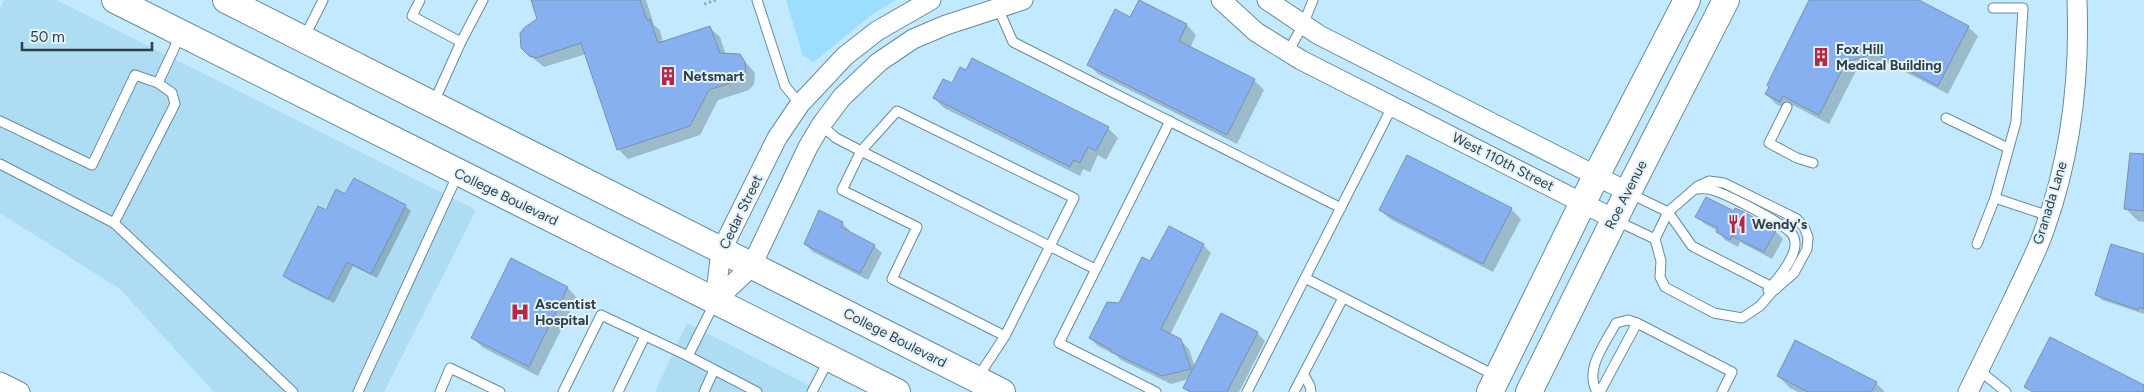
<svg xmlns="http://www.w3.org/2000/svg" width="2144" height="392" font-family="Figtree,sans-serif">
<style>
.built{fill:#addcf3}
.green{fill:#9bdeff}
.shadow{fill:#0003}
.building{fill:#87b0f1;stroke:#7d90ad}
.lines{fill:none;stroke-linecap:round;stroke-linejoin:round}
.service-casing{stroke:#678c9e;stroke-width:11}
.minor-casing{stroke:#678c9e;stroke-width:21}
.secondary-casing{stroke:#678c9e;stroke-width:28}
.path{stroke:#8eacbc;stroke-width:3;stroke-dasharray:2.5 2.5;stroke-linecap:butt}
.service{stroke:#fff;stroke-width:9}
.minor{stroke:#fff;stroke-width:19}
.secondary{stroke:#fff;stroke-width:26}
.labels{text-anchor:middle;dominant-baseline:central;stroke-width:4;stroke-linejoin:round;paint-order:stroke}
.poi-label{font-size:14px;font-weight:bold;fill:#303f47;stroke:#e2f2fa;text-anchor:start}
.street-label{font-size:14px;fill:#303f47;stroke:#e2f2fa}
</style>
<rect width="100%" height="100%" fill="#c2e9fd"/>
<!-- built -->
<g class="built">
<polygon points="4,0 56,0 476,210 384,392 214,392 120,289 0,213 0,8"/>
<polygon points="687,323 822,392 655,392"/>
</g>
<!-- green -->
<polygon class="green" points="786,0 896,0 870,16 814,62 803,56"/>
<!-- shadow -->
<g class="shadow">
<polygon points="533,0 646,0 654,25 660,30 663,43 710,28 720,37 726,55 739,56 749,66 755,73 754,84 749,90 718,100 700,135 628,159 618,149 586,54 544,67 527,53 539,20"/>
<polygon points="1811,0 1916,0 1968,27 1978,36 1948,94 1886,62 1856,71 1829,124 1793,105 1790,111 1776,104 1766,94"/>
<polygon points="1140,1 1187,25 1196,35 1190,48 1254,80 1264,90 1237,144 1098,74 1089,65 1131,18"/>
<polygon points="952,85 1108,128 1118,138 1106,160 1098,155 1090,172 1083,169 1080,176 944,108 934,98"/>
<polygon points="2144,155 2144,222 2138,221 2126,209"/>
<polygon points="346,196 405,206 411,211 377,278 353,266 334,303 290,281 284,275 326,211"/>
<polygon points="1511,209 1521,219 1493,272 1390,219 1380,210"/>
<polygon points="1734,213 1775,231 1783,239 1772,259 1740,242 1738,247 1725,240 1718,231 1705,224 1697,217"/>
<polygon points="842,223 850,231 849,233 874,246 882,253 868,280 813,252 805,244"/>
<polygon points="1203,245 1211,253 1170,335 1180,340 1189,349 1195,367 1257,333 1265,341 1239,392 1189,392 1184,388 1189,379 1171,384 1121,360 1116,355 1098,346 1090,338 1120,304 1150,263"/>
<polygon points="2144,256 2144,314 2102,300 2097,294"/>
<polygon points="512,260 568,288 577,298 538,376 482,347 473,338"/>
<polygon points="1778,376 1876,383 1885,392 1798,392 1790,388"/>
</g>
<!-- building -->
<g class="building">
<polygon points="531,0 640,0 647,20 650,19 658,43 710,26 720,53 740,54 745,62 746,72 739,80 709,90 690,126 617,150 581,43 536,58 529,56 521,48 520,33 525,27 537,19"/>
<polygon points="1139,0 1187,24 1179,41 1255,79 1227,135 1087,65 1115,9 1130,17"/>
<polygon points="1809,0 1919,0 1969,26 1938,86 1875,53 1846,62 1819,115 1783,96 1780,102 1765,94 1769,87 1767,85"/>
<polygon points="972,58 1109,127 1096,151 1088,147 1080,163 1073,160 1070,167 933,98 943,79 952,83 960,67 966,70"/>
<polygon points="2130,153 2144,154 2144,211 2124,209"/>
<polygon points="1407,155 1512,208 1483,264 1379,210"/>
<polygon points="354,178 406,205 371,274 347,262 328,299 283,276 318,206 326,210 336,189 345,194"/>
<polygon points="1706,197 1734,211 1735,208 1744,212 1776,230 1764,252 1732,236 1730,240 1716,232 1718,228 1695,217"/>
<polygon points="819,210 843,222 841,227 875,245 860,273 804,244"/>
<polygon points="1169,226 1204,244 1161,329 1181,339 1191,369 1162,376 1111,352 1110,349 1089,338 1107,302 1119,303 1142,257 1150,261"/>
<polygon points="2111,244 2144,254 2144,309 2139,307 2138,310 2095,295"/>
<polygon points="511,258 568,287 529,367 471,338"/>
<polygon points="1221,313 1258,332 1227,392 1191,392 1183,388"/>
<polygon points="2050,337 2144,385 2144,392 2033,392 2024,387"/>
<polygon points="1795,340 1877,382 1871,392 1808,392 1777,376"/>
</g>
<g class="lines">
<!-- service casing -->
<g class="service-casing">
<g id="service">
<polyline points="420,0 412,16 461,42 483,0"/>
<polyline points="757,0 785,86 800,104"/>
<polyline points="998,8 1013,42 1341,208"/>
<polyline points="1993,8 2023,8 2016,122 1995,198 2049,216"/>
<polyline points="304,38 323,0"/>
<polyline points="1288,52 1303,25 1313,0"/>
<polyline points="158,83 180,36"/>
<polyline points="434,102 461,42"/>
<polyline points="1787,107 1769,143 1797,158 1813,163"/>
<polyline points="1946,118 2008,148"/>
<polyline points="0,121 92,165 135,75 158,83 172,93 175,104 114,223 293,392"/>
<polyline points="821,125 836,138 861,151 897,111 1074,198 1005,336 978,377"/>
<polyline points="0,164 114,223"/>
<polygon points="1709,181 1724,183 1797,219 1804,227 1808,237 1807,249 1794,273 1772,292 1760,306 1742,318 1714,313 1665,287 1660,277 1661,261 1655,239 1668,212 1698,186"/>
<path d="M1697,189c5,0 10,-1 15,1 17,5 62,29 76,40 4,3 7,8 7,13 1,14 -18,37 -27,47"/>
<polyline points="1629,193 1668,212 1692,246 1776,289"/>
<polyline points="1617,221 1655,239"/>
<polyline points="1977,244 1995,198"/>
<polyline points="1305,278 1496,376"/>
<polyline points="714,304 688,356 757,392"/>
<polyline points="1005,336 892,279 917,227 842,190 861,151 1095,269"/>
<polyline points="1979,370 2006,392"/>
<polyline points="1304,375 1310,386 1311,392"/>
<polyline points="358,392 458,174"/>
<polyline points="440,392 450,368 500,392"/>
<polyline points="563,392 601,315 688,356"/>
<polyline points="618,392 645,336"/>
<polyline points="704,392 714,370"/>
<polyline points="812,392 828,361"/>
<polyline points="1156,392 1059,343 1170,121"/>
<polyline points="1247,392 1392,107"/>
<polyline points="1294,392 1343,298"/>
<path d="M1597,392c-13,-23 8,-48 19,-69l12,-3 9,3"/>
<polyline points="1600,392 1637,323 1732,372 1722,392"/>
</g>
</g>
<!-- minor casing -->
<g class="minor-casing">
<g id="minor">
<polyline points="1221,0 1256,32 1301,60 1614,219"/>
<polyline points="1267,0 1319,35 1628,192"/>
<polyline points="715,301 751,267 808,147 821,125 842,97 879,62 913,39 946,25 1023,0"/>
<polyline points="715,301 721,251 777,138 800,104 845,56 877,31 931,0"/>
<polyline points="0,382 20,392"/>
<path d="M1968,392c15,-31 30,-61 45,-92 11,-24 24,-48 32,-72 26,-73 35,-151 32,-228"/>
</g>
</g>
<!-- secondary casing -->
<g class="secondary-casing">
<g id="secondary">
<polyline points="115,0 897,392"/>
<polyline points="226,0 1002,392"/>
<polyline points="1490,392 1596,176 1687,0"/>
<polyline points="1529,392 1628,192 1726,0"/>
</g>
</g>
<!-- path -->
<polyline class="path" points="704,4 716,0"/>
<!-- service -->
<use href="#service" class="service"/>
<!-- minor -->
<use href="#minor" class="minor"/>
<!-- secondary -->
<use href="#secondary" class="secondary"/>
</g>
<!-- icons -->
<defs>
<g id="building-bare" transform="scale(1.5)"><path d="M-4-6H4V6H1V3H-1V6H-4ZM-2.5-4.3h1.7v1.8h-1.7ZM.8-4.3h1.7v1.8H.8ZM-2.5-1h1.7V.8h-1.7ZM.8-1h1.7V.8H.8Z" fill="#b82643" stroke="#e2f2fa" stroke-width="2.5" paint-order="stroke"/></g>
<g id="restaurant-bare" transform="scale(1.5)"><path d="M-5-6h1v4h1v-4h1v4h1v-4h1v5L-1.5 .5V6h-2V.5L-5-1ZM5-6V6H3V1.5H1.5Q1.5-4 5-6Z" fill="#b82643" stroke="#e2f2fa" stroke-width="2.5" paint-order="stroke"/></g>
<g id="hospital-bare" transform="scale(1.5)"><path d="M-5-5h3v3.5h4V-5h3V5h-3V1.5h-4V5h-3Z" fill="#b82643" stroke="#e2f2fa" stroke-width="2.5" paint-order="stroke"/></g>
</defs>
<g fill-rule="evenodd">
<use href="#building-bare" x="1821" y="57"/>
<use href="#building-bare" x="668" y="76"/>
<use href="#restaurant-bare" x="1737" y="224"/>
<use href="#hospital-bare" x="520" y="312"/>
</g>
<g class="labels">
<!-- poi labels -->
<g class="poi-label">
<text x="1836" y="49">Fox Hill<tspan x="1836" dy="16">Medical Building</tspan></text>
<text x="683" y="76">Netsmart</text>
<text x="1752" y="224">Wendy's</text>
<text x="535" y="304">Ascentist<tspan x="535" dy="16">Hospital</tspan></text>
</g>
<!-- street labels -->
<g class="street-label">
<text transform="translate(1503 162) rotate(27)">West 110th Street</text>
<text transform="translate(1626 195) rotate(-63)">Roe Avenue</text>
<text transform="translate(506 197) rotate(26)">College Boulevard</text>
<text transform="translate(2050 203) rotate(-73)">Granada Lane</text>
<text transform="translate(741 212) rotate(-64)">Cedar Street</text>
<text transform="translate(895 338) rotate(27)">College Boulevard</text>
</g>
</g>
<!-- scale -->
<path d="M22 42v8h130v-8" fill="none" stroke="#303f47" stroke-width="2.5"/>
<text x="30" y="42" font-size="15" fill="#303f47" stroke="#e2f2fa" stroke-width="4" paint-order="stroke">50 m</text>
</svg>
